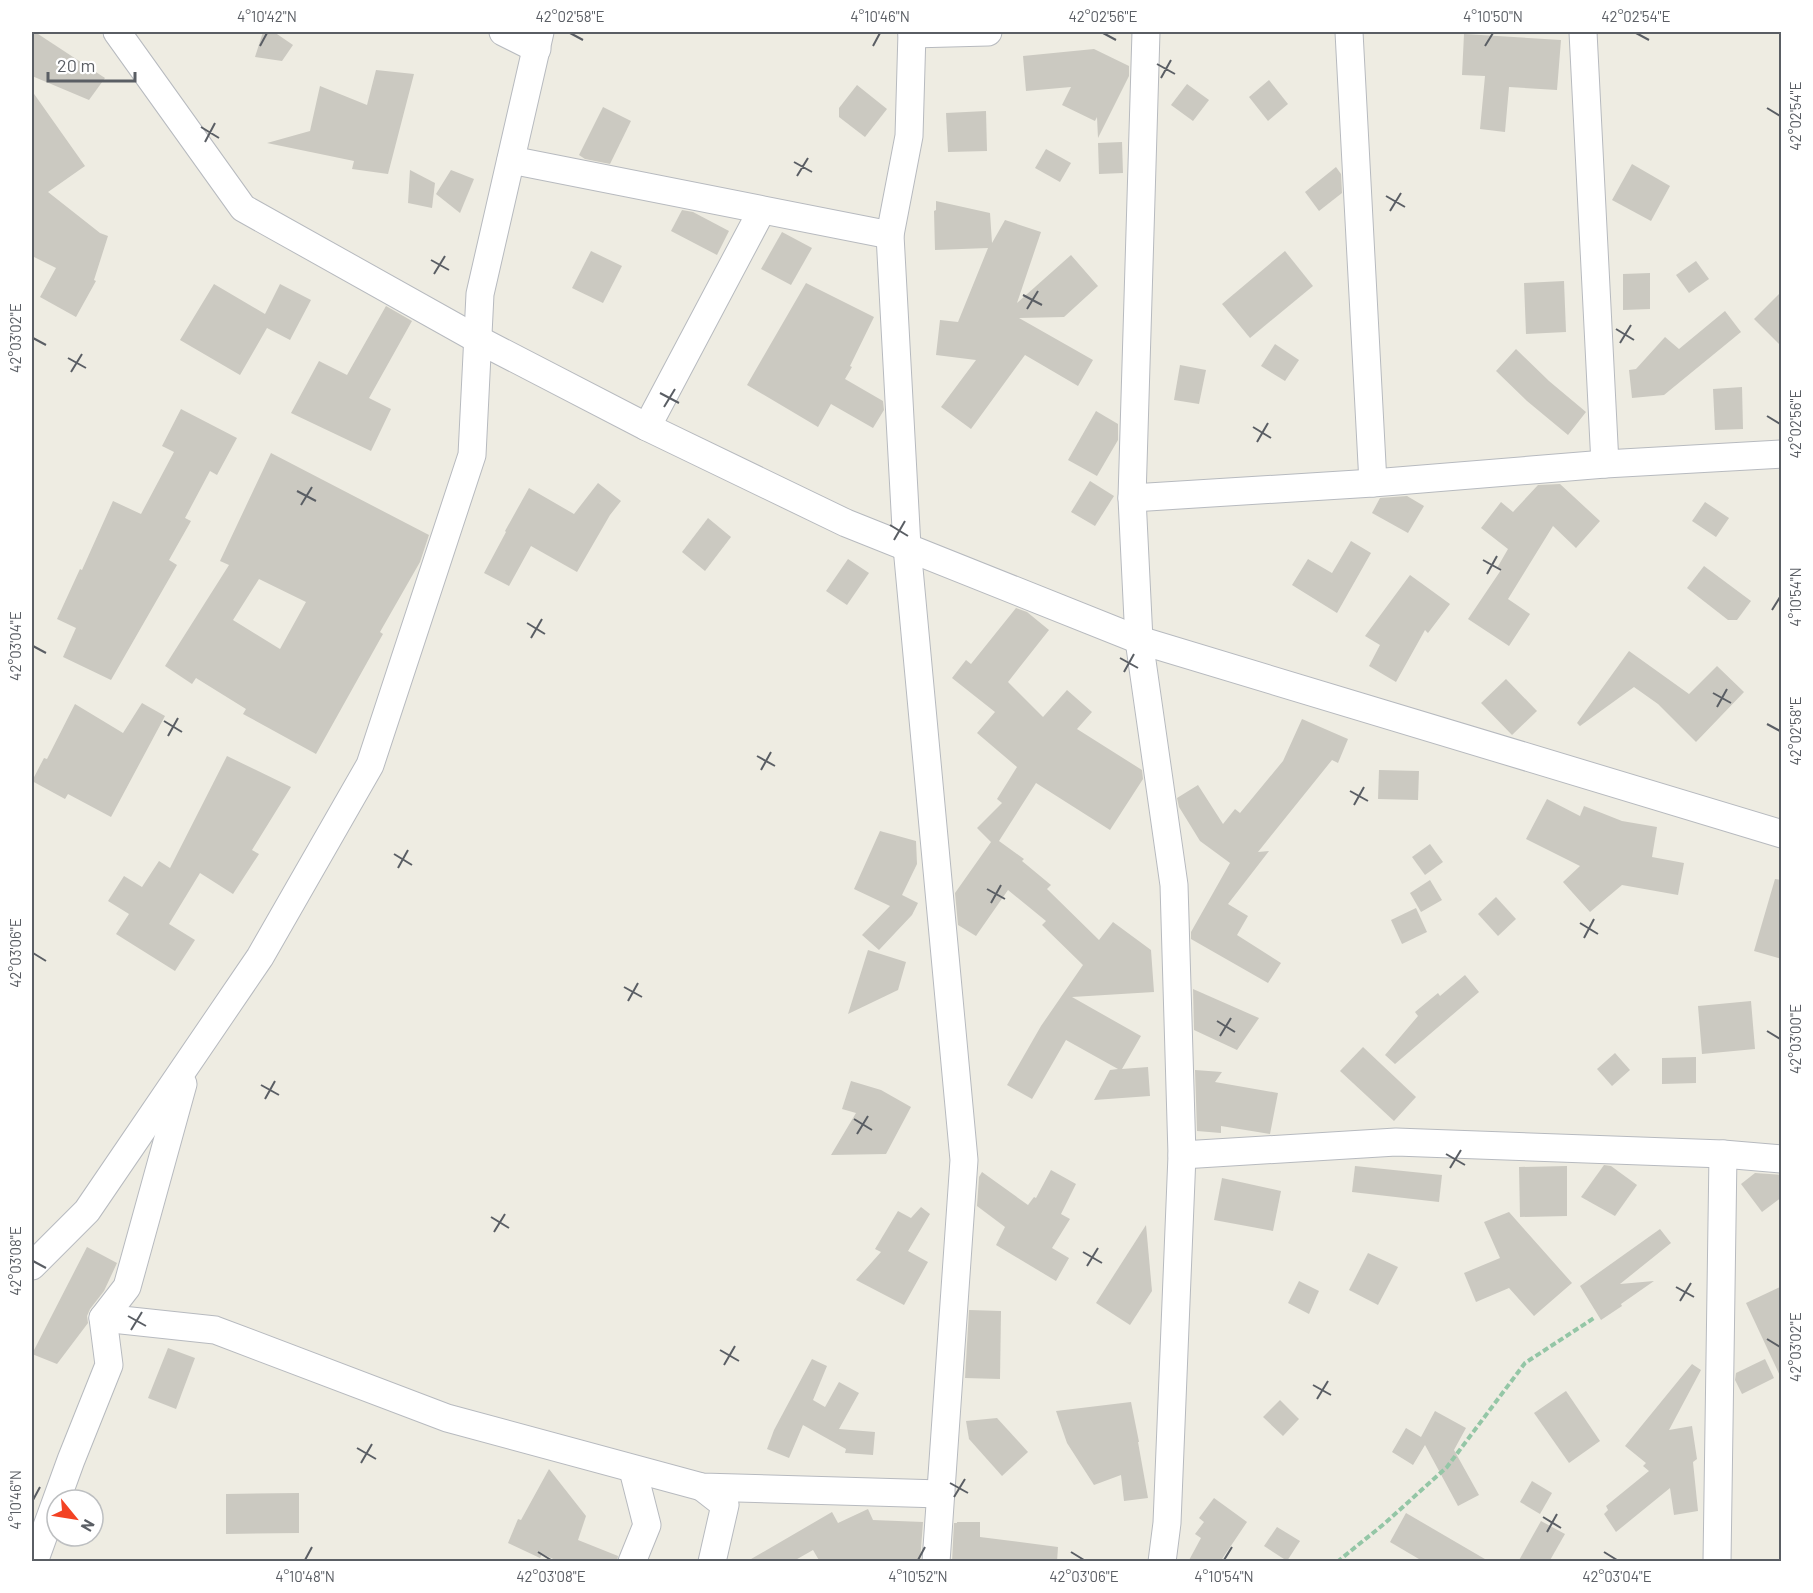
<svg xmlns="http://www.w3.org/2000/svg" width="1813" height="1593" font-family="Barlow,sans-serif">
<style>
.building{fill:#cbc9c1;fill-rule:evenodd}
.lines{fill:none;stroke-linecap:round;stroke-linejoin:round}
.minor-casing{stroke:#b7babf;stroke-width:29}
.path{stroke:#94c6a6;stroke-width:4;stroke-dasharray:6 3;stroke-linecap:butt}
.minor{stroke:#fff;stroke-width:27}
.ticks{fill:none;stroke:#5a5e64;stroke-width:2}
.neatline{fill:none;stroke:#5a5e64;stroke-width:2}
.ticks-label{font-size:15px;text-anchor:middle;fill:#5a5e64}
</style>
<rect width="100%" height="100%" fill="#eeece2"/>
<!-- building -->
<g class="building">
<polygon points="32,32 35,32 105,78 89,100 32,76"/>
<polygon points="263,32 274,32 293,45 282,61 255,57"/>
<polygon points="1464,34 1561,40 1557,90 1509,87 1505,132 1480,129 1485,76 1462,75"/>
<polygon points="1094,49 1129,66 1129,76 1098,138 1097,117 1095,121 1062,105 1071,87 1026,91 1023,56"/>
<polygon points="376,70 414,74 388,174 352,169 354,161 267,143 310,131 320,86 367,105"/>
<polygon points="1269,80 1288,104 1268,121 1249,97"/>
<polygon points="1187,84 1209,100 1193,121 1171,105"/>
<polygon points="857,85 887,109 865,137 839,117 839,108"/>
<polygon points="32,91 85,166 48,192 100,233 108,236 94,280 96,281 76,317 40,297 56,268 32,256"/>
<polygon points="603,107 631,121 610,164 585,159 579,155"/>
<polygon points="986,111 987,151 948,152 946,113"/>
<polygon points="1122,142 1123,173 1099,174 1098,143"/>
<polygon points="1046,149 1071,163 1060,182 1035,168"/>
<polygon points="1632,164 1670,186 1651,221 1612,200"/>
<polygon points="1336,167 1341,174 1342,193 1319,211 1305,192"/>
<polygon points="410,170 435,183 432,208 408,203"/>
<polygon points="451,170 474,179 460,213 436,194"/>
<polygon points="936,201 990,213 992,243 1005,220 1041,232 1017,303 1071,255 1098,286 1064,317 1019,318 1093,360 1078,386 1025,355 971,429 941,407 976,360 936,355 940,320 958,322 988,248 935,250 934,211 936,210"/>
<polygon points="682,210 693,212 729,231 717,255 671,231"/>
<polygon points="782,232 812,248 791,285 761,269"/>
<polygon points="591,251 622,266 603,303 572,288"/>
<polygon points="1285,251 1313,286 1250,338 1222,304"/>
<polygon points="1696,261 1709,279 1689,293 1676,275"/>
<polygon points="1650,273 1650,309 1623,310 1623,274"/>
<polygon points="1564,281 1566,332 1526,334 1524,283"/>
<polygon points="806,283 874,317 850,366 852,367 845,379 883,401 884,410 873,428 831,404 818,427 747,385"/>
<polygon points="214,284 265,314 280,284 311,300 290,340 267,328 240,375 180,340"/>
<polygon points="1782,291 1782,347 1754,319"/>
<polygon points="386,306 412,321 369,398 391,409 371,451 291,413 319,361 347,375"/>
<polygon points="1725,311 1741,332 1664,395 1632,398 1629,370 1636,369 1665,337 1679,349"/>
<polygon points="1275,344 1299,360 1285,381 1261,366"/>
<polygon points="1516,349 1549,381 1586,412 1568,435 1527,401 1496,371"/>
<polygon points="1180,365 1206,370 1199,404 1174,400"/>
<polygon points="1742,387 1743,429 1715,430 1713,389"/>
<polygon points="181,409 237,438 217,475 210,471 185,518 191,521 169,560 177,565 111,680 63,657 76,628 57,619 80,569 82,570 113,501 141,514 174,452 162,446"/>
<polygon points="1096,411 1118,424 1118,440 1097,476 1068,460"/>
<path d="M271,453l158,82 -9,27 -40,70 3,2 -67,120 -73,-40 3,-5 -50,-31 -4,6 -27,-18 64,-101 -9,-4zM259,579l47,23 -26,47 -47,-29z"/>
<polygon points="1090,481 1114,496 1095,526 1071,512"/>
<polygon points="598,483 621,501 610,515 577,572 531,546 509,586 484,573 506,532 505,531 529,488 574,514"/>
<polygon points="1560,484 1600,521 1576,548 1553,526 1508,599 1530,614 1509,646 1468,619 1501,570 1497,568 1508,549 1481,528 1501,502 1513,512 1538,485"/>
<polygon points="1407,496 1424,506 1408,533 1372,513 1380,498"/>
<polygon points="1705,502 1729,518 1716,537 1692,521"/>
<polygon points="708,518 731,537 705,571 682,552"/>
<polygon points="1351,541 1371,553 1337,613 1292,585 1308,559 1332,573"/>
<polygon points="848,559 869,573 847,605 826,591"/>
<polygon points="1704,566 1751,601 1737,620 1728,620 1687,588"/>
<polygon points="1410,575 1450,604 1428,633 1425,630 1396,682 1369,666 1380,645 1365,636"/>
<polygon points="1016,608 1027,612 1049,630 1008,682 1043,717 1067,690 1092,712 1077,729 1142,770 1143,779 1110,830 1036,783 999,841 1024,859 1022,861 1051,885 1047,889 1099,940 1113,922 1151,950 1154,992 1072,997 1141,1036 1122,1069 1148,1067 1150,1096 1094,1100 1110,1070 1118,1069 1066,1040 1032,1099 1007,1085 1041,1026 1083,965 1042,925 1046,921 1008,890 976,936 958,925 955,893 991,842 977,828 1002,803 997,799 1017,767 977,733 995,712 952,678 966,660 971,664"/>
<polygon points="1629,651 1689,694 1717,666 1744,692 1696,742 1658,704 1634,687 1580,726 1577,723"/>
<polygon points="1506,679 1537,711 1512,735 1481,703"/>
<polygon points="142,703 165,716 111,817 68,794 65,799 32,781 44,758 47,759 75,704 123,733"/>
<polygon points="1302,719 1348,739 1338,763 1332,760 1258,852 1269,851 1228,904 1248,916 1237,935 1281,963 1268,983 1191,939 1191,932 1230,863 1200,841 1179,807 1177,798 1198,785 1223,824 1235,809 1240,813 1283,761"/>
<polygon points="227,756 291,787 252,850 259,854 233,894 200,873 169,924 195,940 175,971 116,934 129,914 108,901 124,876 142,887 159,861 170,868"/>
<polygon points="1379,770 1419,771 1418,800 1378,799"/>
<polygon points="1547,799 1580,816 1584,806 1622,821 1657,827 1652,857 1684,863 1678,895 1622,885 1590,912 1563,882 1580,866 1526,839"/>
<polygon points="880,831 916,841 917,864 902,895 918,903 912,915 879,950 862,935 890,906 854,889"/>
<polygon points="1430,844 1443,862 1425,875 1412,857"/>
<polygon points="1775,879 1782,880 1782,959 1754,951"/>
<polygon points="1430,880 1442,900 1421,912 1410,893"/>
<polygon points="1496,897 1516,919 1498,936 1478,914"/>
<polygon points="1416,908 1427,932 1402,944 1391,920"/>
<polygon points="868,950 906,962 898,990 848,1014"/>
<polygon points="1465,975 1479,992 1395,1064 1385,1055 1418,1016 1415,1012 1438,993 1440,996"/>
<polygon points="1193,989 1259,1018 1237,1050 1194,1030"/>
<polygon points="1751,1001 1755,1049 1702,1054 1698,1006"/>
<polygon points="1363,1047 1416,1097 1394,1121 1340,1071"/>
<polygon points="1615,1053 1630,1070 1612,1086 1597,1069"/>
<polygon points="1696,1057 1696,1083 1662,1084 1662,1058"/>
<polygon points="1195,1070 1222,1072 1215,1082 1278,1093 1270,1134 1221,1126 1221,1133 1197,1131"/>
<polygon points="851,1081 881,1090 911,1107 886,1154 831,1155 856,1113 842,1109"/>
<polygon points="1604,1165 1611,1166 1637,1185 1615,1216 1581,1197"/>
<polygon points="1355,1166 1442,1175 1439,1202 1352,1192"/>
<polygon points="1567,1166 1567,1216 1520,1217 1519,1167"/>
<polygon points="1051,1170 1076,1184 1061,1214 1070,1219 1052,1248 1069,1258 1056,1281 996,1245 1005,1227 977,1206 979,1177 982,1172 1028,1205 1034,1197 1036,1198"/>
<polygon points="1755,1173 1782,1175 1782,1197 1762,1212 1741,1184"/>
<polygon points="1222,1178 1281,1191 1273,1231 1214,1220"/>
<polygon points="921,1207 930,1214 908,1251 928,1262 904,1305 856,1280 881,1252 875,1249 898,1211 911,1218"/>
<polygon points="1509,1212 1572,1283 1534,1316 1509,1288 1476,1302 1464,1273 1500,1258 1484,1222"/>
<polygon points="1146,1225 1152,1291 1130,1325 1096,1303"/>
<polygon points="1660,1229 1671,1243 1620,1284 1654,1281 1621,1304 1622,1306 1601,1320 1580,1286"/>
<polygon points="87,1247 117,1263 104,1291 90,1309 87,1316 88,1323 57,1364 32,1354"/>
<polygon points="1368,1253 1398,1267 1378,1305 1349,1290"/>
<polygon points="1299,1281 1319,1291 1309,1314 1288,1303"/>
<polygon points="1782,1286 1782,1380 1746,1303"/>
<polygon points="969,1310 1001,1311 1000,1379 965,1378"/>
<polygon points="168,1348 195,1358 176,1409 148,1398"/>
<polygon points="812,1359 827,1366 813,1400 825,1407 839,1382 859,1393 839,1429 875,1432 873,1455 845,1453 846,1449 803,1425 789,1458 767,1449 774,1430"/>
<polygon points="1765,1359 1774,1378 1742,1394 1735,1380 1736,1373"/>
<polygon points="1692,1364 1701,1370 1669,1430 1692,1426 1697,1459 1693,1462 1698,1511 1674,1515 1670,1488 1616,1532 1604,1514 1608,1510 1606,1506 1649,1471 1643,1466 1646,1463 1625,1446"/>
<polygon points="1566,1391 1600,1441 1569,1463 1534,1413"/>
<polygon points="1280,1400 1299,1419 1283,1436 1263,1417"/>
<polygon points="1131,1402 1139,1442 1138,1442 1148,1498 1124,1501 1121,1475 1094,1485 1067,1443 1056,1411"/>
<polygon points="1435,1411 1466,1428 1454,1450 1479,1495 1458,1506 1425,1445 1413,1465 1392,1452 1406,1428 1421,1437"/>
<polygon points="997,1418 1028,1452 1002,1476 969,1439 966,1421"/>
<polygon points="549,1469 586,1516 578,1540 618,1556 617,1562 560,1562 542,1554 540,1558 508,1543 518,1519 521,1520"/>
<polygon points="1532,1481 1552,1493 1540,1514 1520,1502"/>
<polygon points="299,1493 299,1533 226,1534 226,1494"/>
<polygon points="1214,1498 1247,1522 1220,1562 1188,1562 1201,1538 1195,1534 1204,1522 1199,1518"/>
<polygon points="868,1509 873,1520 923,1522 920,1562 820,1562 813,1550 792,1562 746,1562 832,1512 838,1523"/>
<polygon points="1406,1513 1490,1562 1424,1562 1390,1542"/>
<polygon points="1541,1521 1565,1534 1549,1562 1518,1562"/>
<polygon points="957,1522 980,1522 980,1537 1058,1547 1057,1562 952,1562 954,1523 957,1523"/>
<polygon points="1277,1527 1300,1541 1287,1561 1264,1546"/>
</g>
<g class="lines">
<!-- minor casing -->
<g class="minor-casing">
<g id="minor">
<polyline points="117,32 243,208 477,339 647,427 846,523 1139,640 1782,834"/>
<polyline points="503,32 537,49"/>
<polyline points="912,32 909,136 890,235 907,547 964,1160 936,1562"/>
<polyline points="1146,32 1132,498 1139,640 1174,885 1182,1155 1167,1523 1162,1562"/>
<polyline points="1349,32 1373,483"/>
<polyline points="1583,32 1605,464"/>
<polyline points="912,34 988,32"/>
<polyline points="511,160 890,235"/>
<polyline points="647,427 762,210"/>
<polyline points="1132,498 1373,483 1605,464 1782,454"/>
<polyline points="1182,1155 1396,1142 1723,1154 1782,1159"/>
<polyline points="32,1266 87,1211 260,957 370,765 472,455 480,294 540,32"/>
<polyline points="103,1318 215,1330 447,1418 702,1487 941,1494"/>
<polyline points="702,1487 725,1505 712,1562"/>
<polyline points="34,1562 71,1460 109,1365 103,1318 127,1287 183,1084"/>
<polyline points="632,1562 647,1525 633,1470"/>
<polyline points="1717,1562 1723,1154"/>
</g>
</g>
<!-- path -->
<polyline class="path" points="1337,1562 1384,1524 1447,1467 1525,1363 1594,1318"/>
<!-- minor -->
<use href="#minor" class="minor"/>
</g>
<!-- ticks -->
<path class="ticks" d="M570,33l13,7M1103,33l13,7M1636,33l13,7M260,46l7,-13M873,46l7,-13M1485,46l8,-13M1157,64l18,10M1161,78l10,-18M1767,108l13,8M201,127l18,11M205,142l10,-19M794,162l18,10M797,176l11,-18M1386,196l19,11M1390,211l11,-18M431,260l18,10M434,274l11,-18M1023,295l19,10M1027,309l11,-18M1616,329l18,11M33,338l13,7M1620,343l11,-18M68,358l18,10M71,372l11,-18M660,393l19,10M664,407l11,-18M1767,416l13,8M1253,427l18,11M1257,442l11,-19M297,491l19,10M301,505l11,-18M890,525l18,11M894,540l11,-19M1483,560l18,10M1487,574l10,-18M1772,610l8,-13M527,623l18,11M531,638l11,-19M33,646l13,7M1120,658l18,10M1124,672l10,-18M1713,693l18,10M1717,707l10,-18M164,721l18,11M1767,724l13,7M168,736l10,-18M757,756l18,10M761,770l10,-18M1350,791l18,10M1354,805l10,-18M394,854l18,11M398,868l10,-18M987,889l18,10M991,903l10,-18M1580,923l18,11M1584,938l10,-19M33,953l13,8M624,987l18,10M628,1001l10,-18M1217,1021l18,11M1767,1031l13,8M1220,1036l11,-18M261,1085l18,10M265,1099l10,-18M854,1119l18,11M857,1134l11,-18M1446,1154l19,11M1450,1168l11,-18M491,1217l18,11M494,1232l11,-18M1083,1252l19,11M33,1261l13,7M1087,1266l11,-18M1676,1287l18,10M1680,1301l11,-18M128,1316l18,10M131,1330l11,-18M1767,1339l13,8M720,1350l19,11M724,1365l11,-19M1313,1385l18,10M1317,1399l11,-18M357,1448l19,11M361,1463l11,-19M950,1483l18,10M954,1497l11,-18M33,1500l7,-13M1543,1517l18,11M1547,1532l10,-18M538,1552l13,8M1071,1552l13,8M1604,1552l13,8M305,1560l7,-13M918,1560l7,-13M1224,1560l8,-13"/>
<!-- border -->
<rect width="1813" height="1593" fill="none" stroke="#ffffff" stroke-width="66"/>
<!-- north arrow -->
<g transform="translate(75 1518) rotate(120)"><circle r="28" fill="#ffffff" stroke="#bdbfc1" stroke-width="1.5"/>
<path d="M0-4.5L10 22L0 15L-10 22Z" fill="#f34223"/>
<text y="-9" font-size="16" font-weight="bold" text-anchor="middle" fill="#5a5e64">N</text>
</g>
<!-- scale -->
<path d="M48 72v9h87v-9" fill="none" stroke="#5a5e64" stroke-width="3"/>
<text x="57" y="72" font-size="18" fill="#5a5e64" stroke="#ffffff" stroke-width="4.5" paint-order="stroke">20 m</text>
<rect x="33" y="33" width="1747" height="1527" class="neatline"/>
<g class="ticks-label">
<text x="267" y="22">4°10'42"N</text>
<text x="570" y="22">42°02'58"E</text>
<text x="880" y="22">4°10'46"N</text>
<text x="1103" y="22">42°02'56"E</text>
<text x="1493" y="22">4°10'50"N</text>
<text x="1636" y="22">42°02'54"E</text>
<text transform="translate(1796 116) rotate(-90)" y="5">42°02'54"E</text>
<text transform="translate(16 338) rotate(-90)" y="5">42°03'02"E</text>
<text transform="translate(1796 424) rotate(-90)" y="5">42°02'56"E</text>
<text transform="translate(1796 597) rotate(-90)" y="5">4°10'54"N</text>
<text transform="translate(16 646) rotate(-90)" y="5">42°03'04"E</text>
<text transform="translate(1796 731) rotate(-90)" y="5">42°02'58"E</text>
<text transform="translate(16 953) rotate(-90)" y="5">42°03'06"E</text>
<text transform="translate(1796 1039) rotate(-90)" y="5">42°03'00"E</text>
<text transform="translate(16 1261) rotate(-90)" y="5">42°03'08"E</text>
<text transform="translate(1796 1347) rotate(-90)" y="5">42°03'02"E</text>
<text transform="translate(16 1500) rotate(-90)" y="5">4°10'46"N</text>
<text x="305" y="1582">4°10'48"N</text>
<text x="551" y="1582">42°03'08"E</text>
<text x="918" y="1582">4°10'52"N</text>
<text x="1084" y="1582">42°03'06"E</text>
<text x="1224" y="1582">4°10'54"N</text>
<text x="1617" y="1582">42°03'04"E</text>
</g>
</svg>
